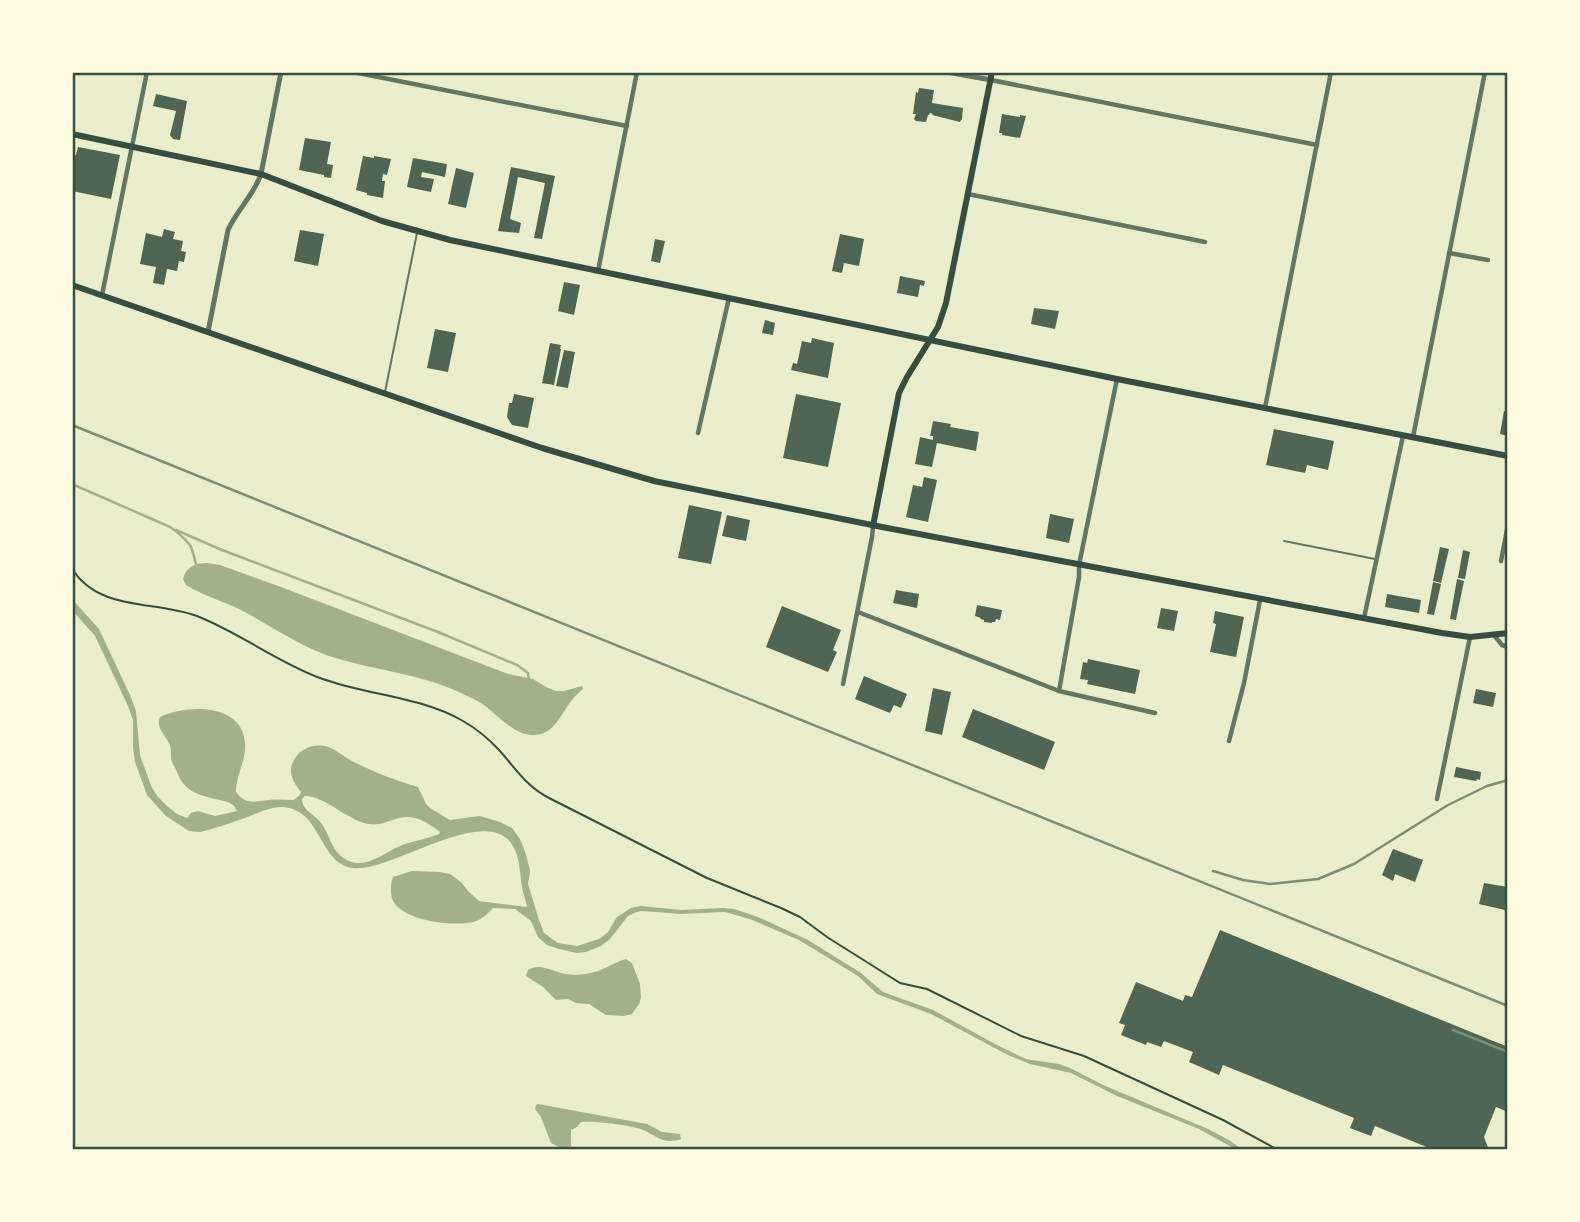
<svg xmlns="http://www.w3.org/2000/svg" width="1580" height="1222" font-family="'Public Sans',sans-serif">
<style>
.water{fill:#a3b18a;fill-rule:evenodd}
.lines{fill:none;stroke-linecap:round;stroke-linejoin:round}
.stream{stroke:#a3b18a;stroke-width:2.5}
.building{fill:#4f6655}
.path{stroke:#344e41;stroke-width:2}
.service{stroke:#617663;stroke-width:2}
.minor{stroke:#617663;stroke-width:4.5}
.tertiary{stroke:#617663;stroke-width:5}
.secondary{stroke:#344e41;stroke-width:6}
.primary{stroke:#344e41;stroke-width:6}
.rail{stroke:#7c8e77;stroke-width:2.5}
.neatline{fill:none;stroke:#344e41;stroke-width:2.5}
</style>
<rect width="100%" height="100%" fill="#e9edc9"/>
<!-- water -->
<g class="water">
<path d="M207,563l13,2 61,22 227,87 25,5 15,9 8,3h8l18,-5 1,3c-4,3 -8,7 -11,11 -11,13 -17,34 -37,35 -21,1 -38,-21 -54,-32 -9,-5 -19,-10 -29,-14 -36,-15 -76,-19 -113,-30 -36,-10 -67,-33 -100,-50 -17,-8 -37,-14 -53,-24l-3,-6c3,-12 12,-16 24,-16z"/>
<path d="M72,599l27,30 31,66 6,16 4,44 12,33 6,9 9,9 10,8 10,4 4,-5 7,-2 17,5 22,-5 -3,-5 -4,-3c-23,-8 -43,-5 -53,-31 -1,-4 -4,-7 -5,-10 -2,-5 0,-11 -2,-16 -4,-12 -15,-17 -10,-29 30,-14 88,-13 85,32 -1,16 -9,27 -9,43 11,14 18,9 33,8 8,-1 16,0 24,0l6,-4 2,-4c-9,-11 -14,-21 -6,-34 7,-11 22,-15 33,-11 9,3 16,10 24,14 21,11 43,19 66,26l8,17 4,4 20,12 30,-4 20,6 12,6 8,11 6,15 4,17 -2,13 11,36 5,13 14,10 19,3 22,-7 9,-7 9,-15 14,-9 10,-2 40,4 42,-2 11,1 24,8 50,23 53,33 22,19 50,18 62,34 31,15 33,5 11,4 33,17 105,44 21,11 14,10h-6l-38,-21 -82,-33 -46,-23 -41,-9 -22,-9 -77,-41 -54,-20 -19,-18 -59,-36 -49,-21 -25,-7 -44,2 -40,-3 -7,2 -6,3 -18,23 -9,7 -15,6 -9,1 -18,-4 -12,-4 -9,-8 -7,-16 -16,-12 -22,-1c-5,5 -10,11 -17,13 -19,7 -78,0 -84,-23 -2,-5 -1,-16 1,-21l19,-6 28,1 10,2 11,8 7,9 11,10 48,6c-1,-6 -4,-14 -5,-20 -2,-13 -2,-25 -7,-37 -23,-53 -124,24 -163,18 -34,-6 -30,-58 -69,-61 -14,-1 -28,8 -41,12 -14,5 -27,9 -41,13l-12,-1 -23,-15 -19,-21 -12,-33 -2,-15v-27l-5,-14 -33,-70 -23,-26zM305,796c17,-1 39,21 59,27 19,5 26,-5 42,-6 12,-1 25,8 34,15l-1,2c-12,5 -25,7 -37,11 -20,8 -39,29 -61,11 -10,-8 -12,-22 -19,-32 -7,-10 -20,-13 -20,-25z"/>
<path d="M626,959l6,4 8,21 1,14 -2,6 -7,10 -8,2 -18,-1 -17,-11 -13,-1 -8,-4 -12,1 -13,-13 -17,-11 2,-6c12,-8 25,2 38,4 13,2 27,0 39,-6 7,-3 13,-7 21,-9z"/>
<path d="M538,1104l109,20 15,8 18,2 1,5c-19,6 -23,-3 -38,-9 -12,-5 -49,-9 -62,-8l-4,5 -6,3v16l-2,2 -10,-1 -8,-4 -10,-26 -6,-8 1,-4z"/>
</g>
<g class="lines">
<!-- stream -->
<g class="stream">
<path d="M72,484l98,43c6,4 15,12 20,18 3,5 4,13 6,19"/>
<polyline points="176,530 222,550 438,632 517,665 528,673 529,681"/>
</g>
</g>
<!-- building -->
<g class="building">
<polygon points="919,88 934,90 932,103 963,108 962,119 960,122 932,115 933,114 930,113 929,115 928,115 926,122 916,121 914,119 916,114 913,114 916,92 918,93"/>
<polygon points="156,94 187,101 180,140 173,139 170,135 176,111 153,106"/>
<polygon points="1002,114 1020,117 1020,115 1026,116 1020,138 1002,135 1002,133 999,133"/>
<polygon points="305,138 331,142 327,164 333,165 331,178 324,177 324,175 299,170"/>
<polygon points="78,147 120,155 111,199 72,191 72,154 76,155"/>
<polygon points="363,156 374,158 374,156 391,159 387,175 383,174 382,181 385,181 383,198 367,195 367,193 356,190"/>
<polygon points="413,158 447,164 445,177 422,172 421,177 434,179 431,192 407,187"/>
<polygon points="511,167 555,176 542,239 534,238 545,183 518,177 510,219 521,223 519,233 498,231"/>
<polygon points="456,168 474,173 466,208 448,204"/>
<polygon points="164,229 175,232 173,239 183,241 181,251 186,252 184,262 179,261 177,271 167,269 164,285 153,283 156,267 140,264 146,233 162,237"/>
<polygon points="300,230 324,234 318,266 294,261"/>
<polygon points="840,234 864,239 859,266 844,263 842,273 832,271"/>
<polygon points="655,239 665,241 660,263 651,261"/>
<polygon points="900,276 925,281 924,286 920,285 918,297 897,293"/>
<polygon points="564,282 580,285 574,315 558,311"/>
<polygon points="1034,308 1059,311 1055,329 1031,324"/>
<polygon points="765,320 775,323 773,335 762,333"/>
<polygon points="435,329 456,333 448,372 427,368"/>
<polygon points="812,338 834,343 828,378 791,370 793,363 797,364 802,341 811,343"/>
<polygon points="550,343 561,345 560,349 561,349 554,385 542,383"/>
<polygon points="564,350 575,352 568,388 556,386"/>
<polygon points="514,394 534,398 528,428 512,425 507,417 509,403 512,403"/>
<polygon points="796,394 841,403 828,467 783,458"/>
<polygon points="1504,411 1508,412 1508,436 1500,434"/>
<polygon points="933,421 951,424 950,427 979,432 976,451 937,443 932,467 915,464 920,437 933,440 933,436 930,436"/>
<polygon points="1274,429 1334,441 1328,470 1307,465 1305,473 1266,465"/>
<polygon points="924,477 937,480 928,522 906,517 913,485 922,487"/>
<polygon points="689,505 722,512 711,564 678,558"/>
<polygon points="1050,514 1074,519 1069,543 1046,538"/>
<polygon points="727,515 750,520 746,541 722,536"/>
<polygon points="1440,547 1449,549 1441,583 1433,581"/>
<polygon points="1463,550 1470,552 1465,579 1458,578"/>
<polygon points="1457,579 1464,581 1456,620 1450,619"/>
<polygon points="1433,582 1441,584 1434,615 1427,614"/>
<polygon points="896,590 919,594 917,608 893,603"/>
<polygon points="1387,594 1421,600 1419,613 1385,607"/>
<polygon points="977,605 1002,610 1000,620 996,619 995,622 992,622 992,623 984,622 984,620 980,619 981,618 975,616"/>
<polygon points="782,606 841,630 833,650 837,652 828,672 766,647"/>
<polygon points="1161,608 1178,611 1174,631 1157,628"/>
<polygon points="1215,611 1244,617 1236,657 1210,652 1216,624 1213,623"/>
<polygon points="1088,659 1140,670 1135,694 1087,684 1088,680 1080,679 1083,662 1087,663"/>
<polygon points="864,676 907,694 901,708 894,705 890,713 855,699"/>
<polygon points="933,688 951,692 942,735 925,731"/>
<polygon points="1476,689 1496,693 1493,707 1473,703"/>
<polygon points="973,709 1055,742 1044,770 962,737"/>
<polygon points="1456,767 1481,772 1480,780 1477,779 1476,781 1454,777"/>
<polygon points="1393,849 1423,860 1415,882 1395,874 1393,881 1382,875"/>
<polygon points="1484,883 1508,887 1505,910 1479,904"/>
<polygon points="1220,930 1508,1047 1508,1112 1496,1107 1484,1137 1489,1150 1434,1150 1375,1126 1371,1136 1350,1128 1354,1118 1223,1065 1219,1075 1189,1062 1193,1052 1164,1041 1161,1047 1147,1042 1146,1045 1121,1035 1125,1025 1119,1023 1136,982 1183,1001 1185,995 1192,997"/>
</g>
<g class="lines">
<!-- path -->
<path class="path" d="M72,569c28,43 82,31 125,47 43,17 80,46 123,62 45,17 103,19 143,43 14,8 26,18 37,30 16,18 27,36 49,47l158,80 74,30 19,9 27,20 73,46 27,6 94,47 63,20 139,64 55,30"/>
<!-- service -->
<g class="service">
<polyline points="385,392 417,233"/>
<polyline points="1284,541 1375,559"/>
</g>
<!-- minor -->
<g class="minor">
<polyline points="353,72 627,126"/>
<polyline points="991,80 1317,145"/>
<polyline points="968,194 1205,242"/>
<polyline points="1449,253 1488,260"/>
<polyline points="598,271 637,72"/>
<polyline points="102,295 147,72"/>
<polyline points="1265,408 1331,72"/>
<polyline points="698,433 729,298"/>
<polyline points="1413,437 1485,72"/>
<polyline points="1501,561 1508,525"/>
<polyline points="858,612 1059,691 1155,713"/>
<polyline points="1364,618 1403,436"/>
<polyline points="1494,635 1502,645 1508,647"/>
<polyline points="843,684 872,537 873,526"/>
<polyline points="1059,691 1079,577 1079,565 1117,379"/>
<polyline points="1229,741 1244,683 1260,600"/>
<polyline points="1437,799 1470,637"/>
</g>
<!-- tertiary -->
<g class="tertiary">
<polyline points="947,72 991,80"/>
<path d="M208,332l20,-102c9,-20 26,-35 33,-56l20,-102"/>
</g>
<!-- secondary -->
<polyline class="secondary" points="873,526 899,393 907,377 938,327 946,303 992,72"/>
<!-- primary -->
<g class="primary">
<polyline points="72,134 261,174 382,221 450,240 1117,379 1508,456"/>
<polyline points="72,285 542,448 654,481 882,527 1442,633 1470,637 1508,633"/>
</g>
<!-- rail -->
<g class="rail">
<polyline points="72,425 1508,1006"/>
<polyline points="1213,871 1243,880 1270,884 1318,879 1354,864 1448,805 1487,786 1508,780"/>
<polyline points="1453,1030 1508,1052"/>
</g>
</g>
<!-- border -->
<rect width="1580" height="1222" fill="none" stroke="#fefae0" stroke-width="147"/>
<rect x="74" y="74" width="1432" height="1074" class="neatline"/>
</svg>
